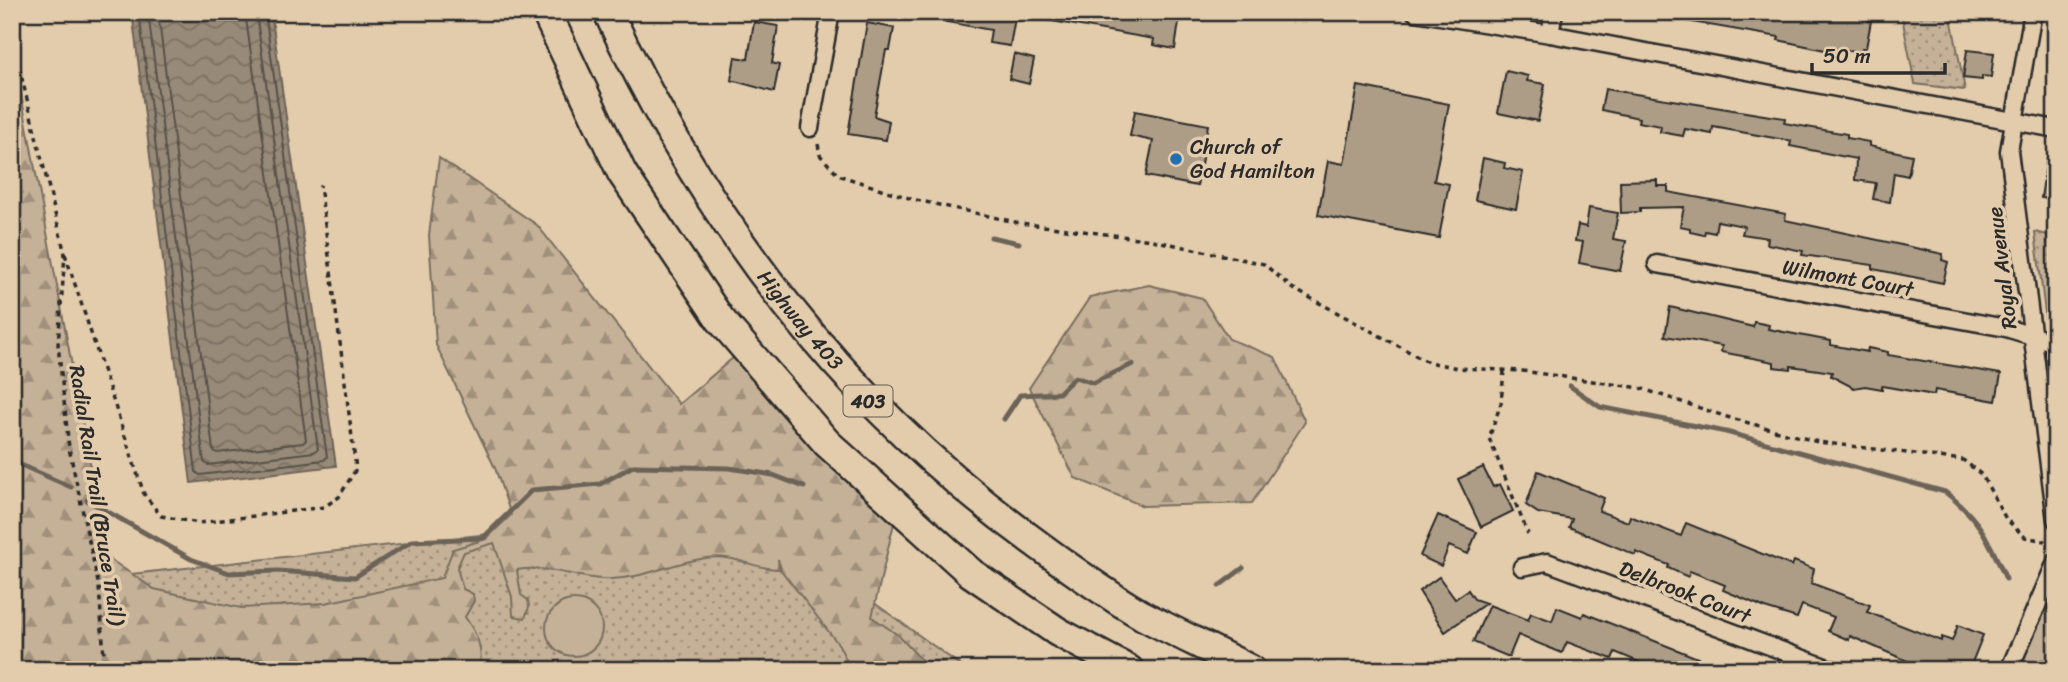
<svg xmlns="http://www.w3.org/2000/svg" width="2068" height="682" font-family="Sriracha,sans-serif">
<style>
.grass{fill:url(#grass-dots);stroke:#786e61;stroke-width:2}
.forest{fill:url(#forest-firs);stroke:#786e61;stroke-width:2}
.park{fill:#c5b197;stroke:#786e61;stroke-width:2}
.water{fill:url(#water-waves);stroke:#6c6459;stroke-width:2}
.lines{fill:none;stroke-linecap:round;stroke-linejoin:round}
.shore{stroke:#57514a;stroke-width:2}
.stream{stroke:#6c6459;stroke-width:5}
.building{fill:#ad9d86;stroke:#2b2b2b;stroke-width:2}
.street-casing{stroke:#2b2b2b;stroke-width:21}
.highway-casing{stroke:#2b2b2b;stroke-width:33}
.path{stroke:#2b2b2b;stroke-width:3.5;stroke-dasharray:5 5;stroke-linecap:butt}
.street{stroke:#e3ccac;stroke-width:16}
.highway{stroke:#e3ccac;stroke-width:28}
.poi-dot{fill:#1f6fb2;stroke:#e3ccac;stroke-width:2.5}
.labels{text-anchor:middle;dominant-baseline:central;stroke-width:7;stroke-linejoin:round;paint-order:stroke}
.shield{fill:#e3ccac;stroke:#625b52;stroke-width:2}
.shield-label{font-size:19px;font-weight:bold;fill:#2b2b2b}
.poi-label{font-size:21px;fill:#2b2b2b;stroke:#e3ccac;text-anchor:start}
.street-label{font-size:21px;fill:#2b2b2b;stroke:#e3ccac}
</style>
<defs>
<pattern id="grass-dots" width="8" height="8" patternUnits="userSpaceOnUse" patternTransform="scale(1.75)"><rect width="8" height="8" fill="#c5b197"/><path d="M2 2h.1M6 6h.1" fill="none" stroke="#a0907b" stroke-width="1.8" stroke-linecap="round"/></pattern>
<pattern id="forest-firs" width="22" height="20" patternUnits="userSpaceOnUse" patternTransform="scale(1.75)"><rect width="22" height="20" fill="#c5b197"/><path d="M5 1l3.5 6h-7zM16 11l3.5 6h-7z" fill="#a0907b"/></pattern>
<pattern id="water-waves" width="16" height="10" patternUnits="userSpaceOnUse" patternTransform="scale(1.75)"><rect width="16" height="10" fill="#988a78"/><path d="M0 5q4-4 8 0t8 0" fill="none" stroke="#7c7163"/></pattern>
</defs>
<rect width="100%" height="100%" fill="#e3ccac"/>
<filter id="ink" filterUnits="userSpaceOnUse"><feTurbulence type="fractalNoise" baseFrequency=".0143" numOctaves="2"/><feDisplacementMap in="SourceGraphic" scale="14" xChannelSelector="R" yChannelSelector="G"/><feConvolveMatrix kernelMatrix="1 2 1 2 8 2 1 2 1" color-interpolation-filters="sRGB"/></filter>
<g filter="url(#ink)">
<!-- grass -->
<g class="grass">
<polygon points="1901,12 1950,12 1965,90 1915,84"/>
<polygon points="2035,232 2056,237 2056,328 2046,321"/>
<polygon points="740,506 967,670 100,670 87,579"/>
</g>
<!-- forest -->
<g class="forest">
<path d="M12,46l96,512 46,31 87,19 84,-5 117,-25 11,-29 33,-10 25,-24 -16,-47 -59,-123 -7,-110 10,-77 98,67 142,179 55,-47 66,76 94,90 -22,94 26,18 33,35h-80l-12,-25 -58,-75 -3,-11 1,10c-27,0 -43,-15 -73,-11 -37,5 -66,23 -104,21 -29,-2 -56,-14 -85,-9l4,25 7,5 1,7 -4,11 -12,-2 -1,-19 -18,-54 -30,9 -7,16 6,21 10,5 1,7 -9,16c12,17 19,32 14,53h-467z"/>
<polygon points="1149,285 1202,298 1229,339 1275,357 1305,422 1252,503 1143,506 1075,478 1029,388 1090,297"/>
</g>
<!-- park -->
<g class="park">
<polygon points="2056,593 2056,670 2012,670"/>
<circle cx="574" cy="628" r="28"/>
</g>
<!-- water -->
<polygon class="water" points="132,12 271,12 336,466 191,483"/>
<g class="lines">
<!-- shore -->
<g class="shore">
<polyline points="139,12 196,472 200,475 324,460 327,457 265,12"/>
<polyline points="148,12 204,462 208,465 314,452 318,449 256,12"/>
<polyline points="158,12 213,450 217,453 303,443 306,440 245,12"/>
</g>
<!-- stream -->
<g class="stream">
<polyline points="991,237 1019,243"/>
<path d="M1570,386l30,21 126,25 219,60c35,27 43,47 61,87"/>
<polyline points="1004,419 1020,395 1059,393 1075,377 1093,383 1133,364"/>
<polyline points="12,461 71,487"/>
<polyline points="87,500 191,559 229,573 278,571 355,577 412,541 483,538 532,490 600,484 633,466 729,468 773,475 804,487"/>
<polyline points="1219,586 1243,568"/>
<polyline points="2042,661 2045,670"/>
</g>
</g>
<!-- building -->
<g class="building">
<polygon points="937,12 1016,12 1010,46 989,43 991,30 936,20"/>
<polygon points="1047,12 1162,12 1180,15 1175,49 1153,45 1154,39 1046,20"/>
<polygon points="1674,12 1870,12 1868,21 1871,21 1866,48 1862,48 1861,53 1826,47 1825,50 1778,40 1779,37 1674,19"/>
<polygon points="754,22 778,26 772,63 779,65 774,92 731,80 735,57 748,59"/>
<polygon points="867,23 894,28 890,50 886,50 874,116 889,121 886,140 848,134"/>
<polygon points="1967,50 1994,53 1991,77 1982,76 1982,80 1963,78"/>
<polygon points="1014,54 1034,59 1029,84 1009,79"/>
<polygon points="1506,71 1528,76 1527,81 1545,84 1538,121 1498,113"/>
<polygon points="1358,86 1449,104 1434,181 1449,184 1439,238 1318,215 1328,161 1344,164"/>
<polygon points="1605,89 1770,116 1785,118 1784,123 1847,134 1847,138 1869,142 1869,146 1912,155 1908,176 1894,173 1890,202 1873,199 1876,183 1855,180 1856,159 1790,146 1791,141 1713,127 1712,134 1685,129 1683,136 1660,132 1661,126 1638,122 1639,118 1601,110"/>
<polygon points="1135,111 1208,125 1197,186 1146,176 1153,141 1130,136"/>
<polygon points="1483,158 1505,163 1504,168 1523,172 1516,209 1475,200"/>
<polygon points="2047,158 2056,158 2056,200 2041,198"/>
<polygon points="1657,180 1657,186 1668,186 1668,192 1786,214 1785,220 1943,254 1942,260 1948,262 1943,283 1873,269 1873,265 1802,255 1803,251 1767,244 1768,238 1742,234 1744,226 1717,221 1715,233 1705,231 1704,235 1690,232 1690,228 1680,226 1684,207 1640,208 1640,212 1621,213 1620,181"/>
<polygon points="1589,208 1618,213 1613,239 1626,241 1620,271 1579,263 1583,242 1575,241 1578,225 1586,227"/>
<polygon points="1670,307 1753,327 1754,322 1769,325 1768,329 1831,341 1831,345 1867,352 1868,348 1888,352 1888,355 2001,374 1996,401 1935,390 1934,395 1882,386 1882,389 1865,386 1854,388 1831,376 1832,372 1791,366 1791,369 1774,367 1774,362 1721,352 1722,346 1665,336"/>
<polygon points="1483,467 1493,487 1500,484 1513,511 1481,527 1458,479"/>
<polygon points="1538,471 1604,498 1599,511 1628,522 1630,516 1681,536 1686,523 1792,566 1794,561 1814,569 1811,583 1870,605 1867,612 1941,641 1942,637 1952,641 1958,625 1983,635 1969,670 1928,670 1850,636 1849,640 1828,631 1834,617 1802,605 1797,618 1768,609 1723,590 1725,585 1690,571 1688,577 1668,568 1669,565 1636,552 1635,555 1569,527 1572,519 1538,513 1526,505"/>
<polygon points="1438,515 1477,532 1468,554 1449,546 1441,566 1420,556"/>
<polygon points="1439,577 1455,599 1468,590 1474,599 1486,603 1445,632 1419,591"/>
<polygon points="1489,605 1528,620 1531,613 1552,621 1557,607 1582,617 1584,613 1728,670 1658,670 1615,652 1612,659 1567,642 1562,653 1518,635 1509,657 1473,642"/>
</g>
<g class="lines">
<!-- street casing -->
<g class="street-casing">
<g id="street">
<polyline points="1415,12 1550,34 2056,129"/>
<polyline points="2033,12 2009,151 2056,520"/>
<polyline points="1550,34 1554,12"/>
<polyline points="810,128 831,12"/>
<polyline points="1657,264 2006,328 2056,343"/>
<polyline points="1522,567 1547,562 1833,670"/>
<polyline points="2009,670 2056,562"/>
</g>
</g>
<!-- highway casing -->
<g class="highway-casing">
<g id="highway">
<polyline points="546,12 622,173 720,319 827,443 971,573 1058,632 1129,670"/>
<path id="s1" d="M608,12c99,212 235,391 425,529 35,26 71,52 109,74 36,19 73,36 109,55"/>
</g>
</g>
<!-- path -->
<g class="path">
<polyline points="12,38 65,254 58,345 69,448 99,587 105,670"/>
<polyline points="818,144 820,155 838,175 912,199 1020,223 1152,240 1264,264 1292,288 1428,362 1458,368 1523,371 1640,388 1727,417 1818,442 1963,460 1982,475 2006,519 2025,537 2045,541"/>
<polyline points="65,254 144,494 161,516 199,523 324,507 339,497 356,469 320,185"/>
<polyline points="1504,371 1501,403 1489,438 1528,534"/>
</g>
<!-- street -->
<use href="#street" class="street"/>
<!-- highway -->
<use href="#highway" class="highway"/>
</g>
</g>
<!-- markers -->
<circle class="poi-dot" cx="1176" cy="159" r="7"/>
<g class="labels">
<!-- shield labels -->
<rect class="shield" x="843.5" y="385.5" width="49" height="31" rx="5"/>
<g class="shield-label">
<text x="868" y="401">403</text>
</g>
<!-- poi labels -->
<g class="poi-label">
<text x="1190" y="147">Church of<tspan x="1190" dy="24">God Hamilton</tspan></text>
</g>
<!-- street labels -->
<g class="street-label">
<text transform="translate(2002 268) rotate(-97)">Royal Avenue</text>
<text transform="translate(1848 278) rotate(10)">Wilmont Court</text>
<text stroke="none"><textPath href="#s1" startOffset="364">Highway 403</textPath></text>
<text transform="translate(97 495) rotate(81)">Radial Rail Trail (Bruce Trail)</text>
<text transform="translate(1685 592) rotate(21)">Delbrook Court</text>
</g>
</g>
<!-- margin -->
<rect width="2068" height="682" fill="none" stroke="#e3ccac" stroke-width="42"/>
<rect x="21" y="21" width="2026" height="640" fill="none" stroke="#2b2b2b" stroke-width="2.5" filter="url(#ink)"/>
<!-- scale -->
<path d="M1812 63v10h133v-10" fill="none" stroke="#2b2b2b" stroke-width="3.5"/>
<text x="1823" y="63" font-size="21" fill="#2b2b2b" stroke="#e3ccac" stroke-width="5" paint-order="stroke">50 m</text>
</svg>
